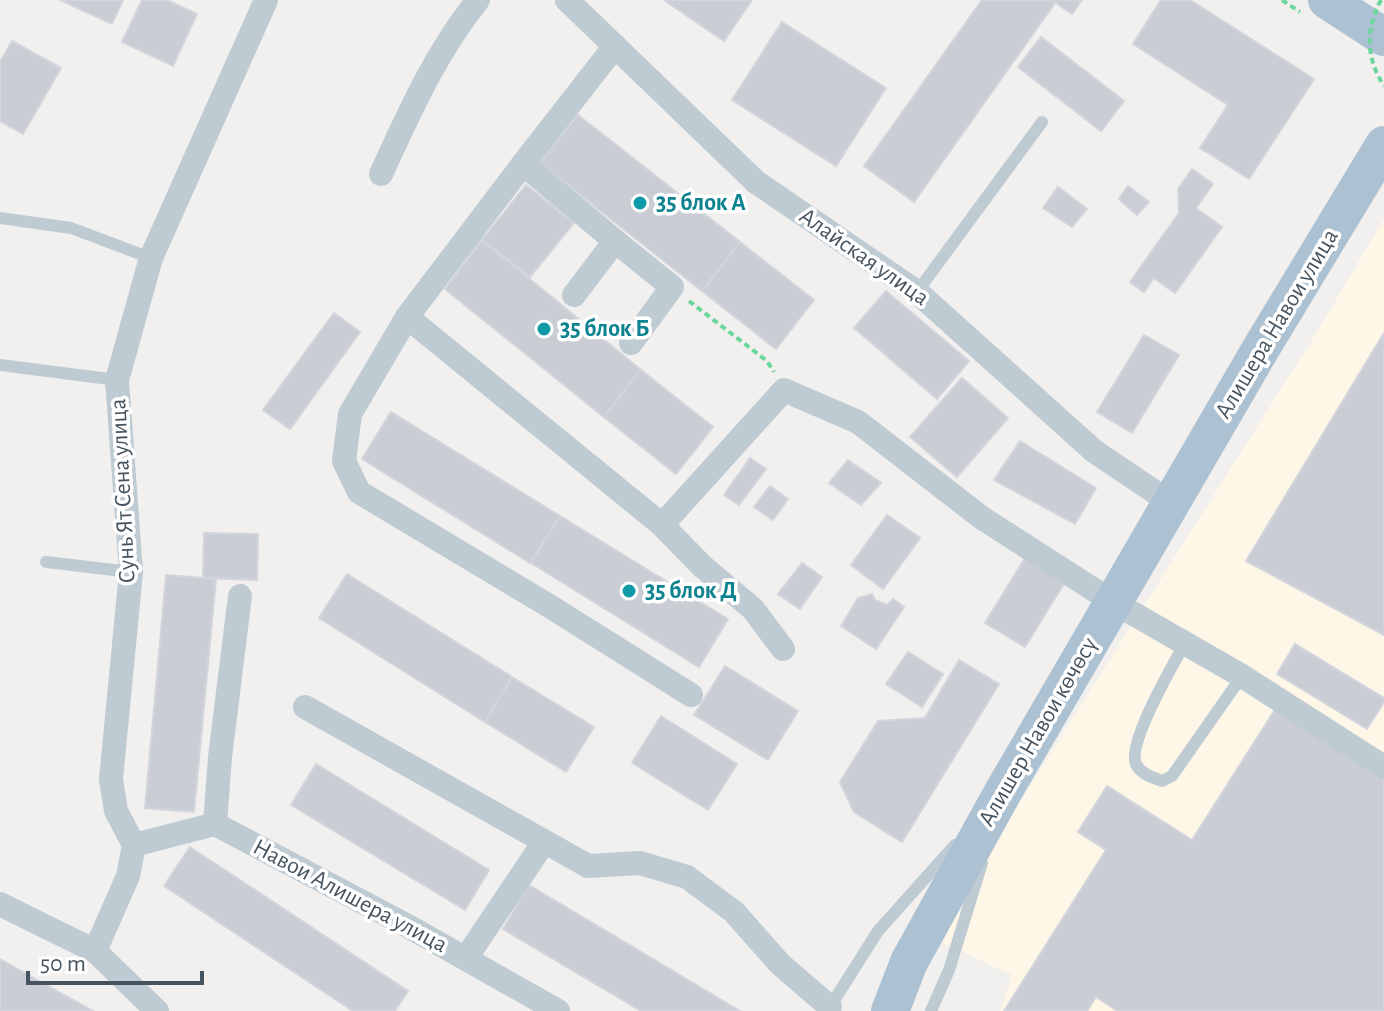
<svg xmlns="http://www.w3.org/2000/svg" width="1384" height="1011" font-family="'Alegreya Sans',sans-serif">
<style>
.commercial{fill:#fef6e7}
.building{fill:#caced4;stroke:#d2d6dc;stroke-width:2}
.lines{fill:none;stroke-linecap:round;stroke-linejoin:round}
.path{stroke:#6cd79c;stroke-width:4;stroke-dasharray:6 4;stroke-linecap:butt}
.service{stroke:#becbd3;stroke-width:12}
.minor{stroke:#becbd3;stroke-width:24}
.primary{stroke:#acc1d1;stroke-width:38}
.path-bridge{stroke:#6cd79c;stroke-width:4;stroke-dasharray:6 4;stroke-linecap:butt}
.culture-dot{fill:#0f9aa8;stroke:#fff;stroke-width:3}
.labels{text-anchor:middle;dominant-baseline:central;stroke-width:7;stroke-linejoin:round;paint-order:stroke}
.culture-label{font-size:24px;font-weight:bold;fill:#0d838f;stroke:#fff;text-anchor:start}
.street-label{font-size:24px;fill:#45545f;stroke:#fff}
</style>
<rect width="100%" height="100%" fill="#f2efef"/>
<!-- commercial -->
<polygon class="commercial" points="1384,219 1384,1011 1000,1011 1012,975 941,942 1009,819 1317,332"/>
<!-- building -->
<g class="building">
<polygon points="60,0 123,0 112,24"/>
<polygon points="142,0 167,0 197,14 173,66 122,42"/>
<polygon points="664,0 752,0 724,41"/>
<polygon points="982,0 1051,0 1055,3 914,202 864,166"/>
<polygon points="1052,0 1082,0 1072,14"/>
<polygon points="1161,0 1190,0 1314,79 1249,179 1200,148 1228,105 1133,44"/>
<polygon points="782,22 886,88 836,166 732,100"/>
<polygon points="1041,37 1124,101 1101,131 1018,67"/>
<polygon points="12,41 61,68 23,134 0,121 0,62"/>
<polygon points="578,115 740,242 702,291 540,163"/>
<polygon points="1192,169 1213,184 1196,208 1222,227 1175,293 1154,278 1144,292 1130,282 1179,213 1178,189"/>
<polygon points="526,185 574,223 530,277 482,240"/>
<polygon points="1128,186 1149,202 1137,215 1119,199"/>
<polygon points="1058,187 1087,209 1072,227 1043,208"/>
<polygon points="482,240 641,370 604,417 445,289"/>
<polygon points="740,242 814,300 776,349 702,291"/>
<polygon points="886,291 969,361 937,399 854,328"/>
<polygon points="334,313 360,332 290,429 263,410"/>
<polygon points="1384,333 1384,635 1246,561"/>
<polygon points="1144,335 1179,355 1132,433 1097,412"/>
<polygon points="641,370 713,427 676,474 604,417"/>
<polygon points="962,378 1008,418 957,477 910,437"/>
<polygon points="391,412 560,516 530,563 362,459"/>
<polygon points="1020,441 1096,488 1075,524 994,480"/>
<polygon points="750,458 766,469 739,505 724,495"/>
<polygon points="848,460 881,483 861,505 829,483"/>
<polygon points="770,486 788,499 773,520 754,507"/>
<polygon points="887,515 920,538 883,589 851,565"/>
<polygon points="560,516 728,619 699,667 531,563"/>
<polygon points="204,533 258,534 257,580 203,578"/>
<polygon points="1025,558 1065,582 1025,647 985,623"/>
<polygon points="802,563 822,577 800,609 778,594"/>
<polygon points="347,574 512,677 485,722 319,618"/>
<polygon points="166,575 216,579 194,812 145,808"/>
<polygon points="872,594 875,600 887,605 893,599 904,607 876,649 841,626 858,598"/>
<polygon points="1295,644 1384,698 1384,702 1367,729 1277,674"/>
<polygon points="908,652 943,674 922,707 886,684"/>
<polygon points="959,660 999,684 902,842 854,812 840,782 878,721 925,718"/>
<polygon points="725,666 798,711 768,760 694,715"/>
<polygon points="512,677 594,727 566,772 485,722"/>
<polygon points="1278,705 1384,772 1384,1011 1117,1011 1096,997 1087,1011 1004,1011 1106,850 1078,832 1107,786 1192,840"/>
<polygon points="661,716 737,764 708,810 632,763"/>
<polygon points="316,764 489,870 465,910 291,805"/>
<polygon points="190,847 408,991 395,1011 353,1011 164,886"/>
<polygon points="529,885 740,1011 641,1011 503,929"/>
<polygon points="0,959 93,1011 0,1011"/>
</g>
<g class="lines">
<!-- path -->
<g class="path">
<polyline points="1282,0 1300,12"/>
<polyline points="689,301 767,361 774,372"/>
</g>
<!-- service -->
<g class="service">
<polyline points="0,218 71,228 151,258"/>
<polyline points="917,292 1042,122"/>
<polyline points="0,365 117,380"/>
<polyline points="46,562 131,572"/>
<path d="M1185,643c-12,22 -58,100 -49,121 4,10 18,14 26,17l10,-5 70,-100"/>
<polyline points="828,1010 878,931 955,845"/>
<polyline points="931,1011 949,970 982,863"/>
</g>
<!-- minor -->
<g class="minor">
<polyline points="567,0 756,182 917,292 1094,451 1171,503"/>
<polyline points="615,46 523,164 407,317 350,414 344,461 359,492 551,607 691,695"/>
<polyline points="523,164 615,241 574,295"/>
<path d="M381,174c28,-61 55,-122 97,-174"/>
<polyline points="615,241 672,287 631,343"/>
<polyline points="407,317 662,525 702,566 753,609 783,649"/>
<polyline points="662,525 784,390 858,422 982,518 1113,602 1242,676 1384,767"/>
<polyline points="305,707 588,866 640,863 687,877 734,912 780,964 830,1007"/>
<polyline points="215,824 220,757 240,596"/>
<polyline points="134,845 215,824 406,925 558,1011"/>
<polyline points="0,904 95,951 157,1011"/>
<polyline points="95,951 128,876 134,845 116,811 111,779 131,572 117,380 151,258 266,0"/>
<polyline points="466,958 544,842"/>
</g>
<!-- primary -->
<g class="primary">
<polyline points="1327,0 1384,37"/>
<polyline points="890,1011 909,962 1003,792 1260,350 1384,145"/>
</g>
<!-- path-bridge -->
<path class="path-bridge" d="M1381,0c-16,30 -15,58 3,86"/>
</g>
<!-- markers -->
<g class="culture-dot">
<circle cx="640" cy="203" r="8"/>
<circle cx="544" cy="329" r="8"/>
<circle cx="629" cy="591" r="8"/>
</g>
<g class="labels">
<!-- culture labels -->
<g class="culture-label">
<text x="656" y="203">35 блок А</text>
<text x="560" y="329">35 блок Б</text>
<text x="645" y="591">35 блок Д</text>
</g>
<!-- street labels -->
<g class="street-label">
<text transform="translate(864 257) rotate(35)">Алайская улица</text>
<text transform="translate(1277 324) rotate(-59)">Алишера Навои улица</text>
<text transform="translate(123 491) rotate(-93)">Сунь Ят Сена улица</text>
<text transform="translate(1038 732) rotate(-60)">Алишер Навои көчөсү</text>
<text transform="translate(350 896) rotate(28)">Навои Алишера улица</text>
</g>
</g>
<!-- scale -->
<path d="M28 971v12h174v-12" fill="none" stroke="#45545f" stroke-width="4"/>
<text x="40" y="971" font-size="24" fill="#45545f" stroke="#ffffff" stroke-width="6" paint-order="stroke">50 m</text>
</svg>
